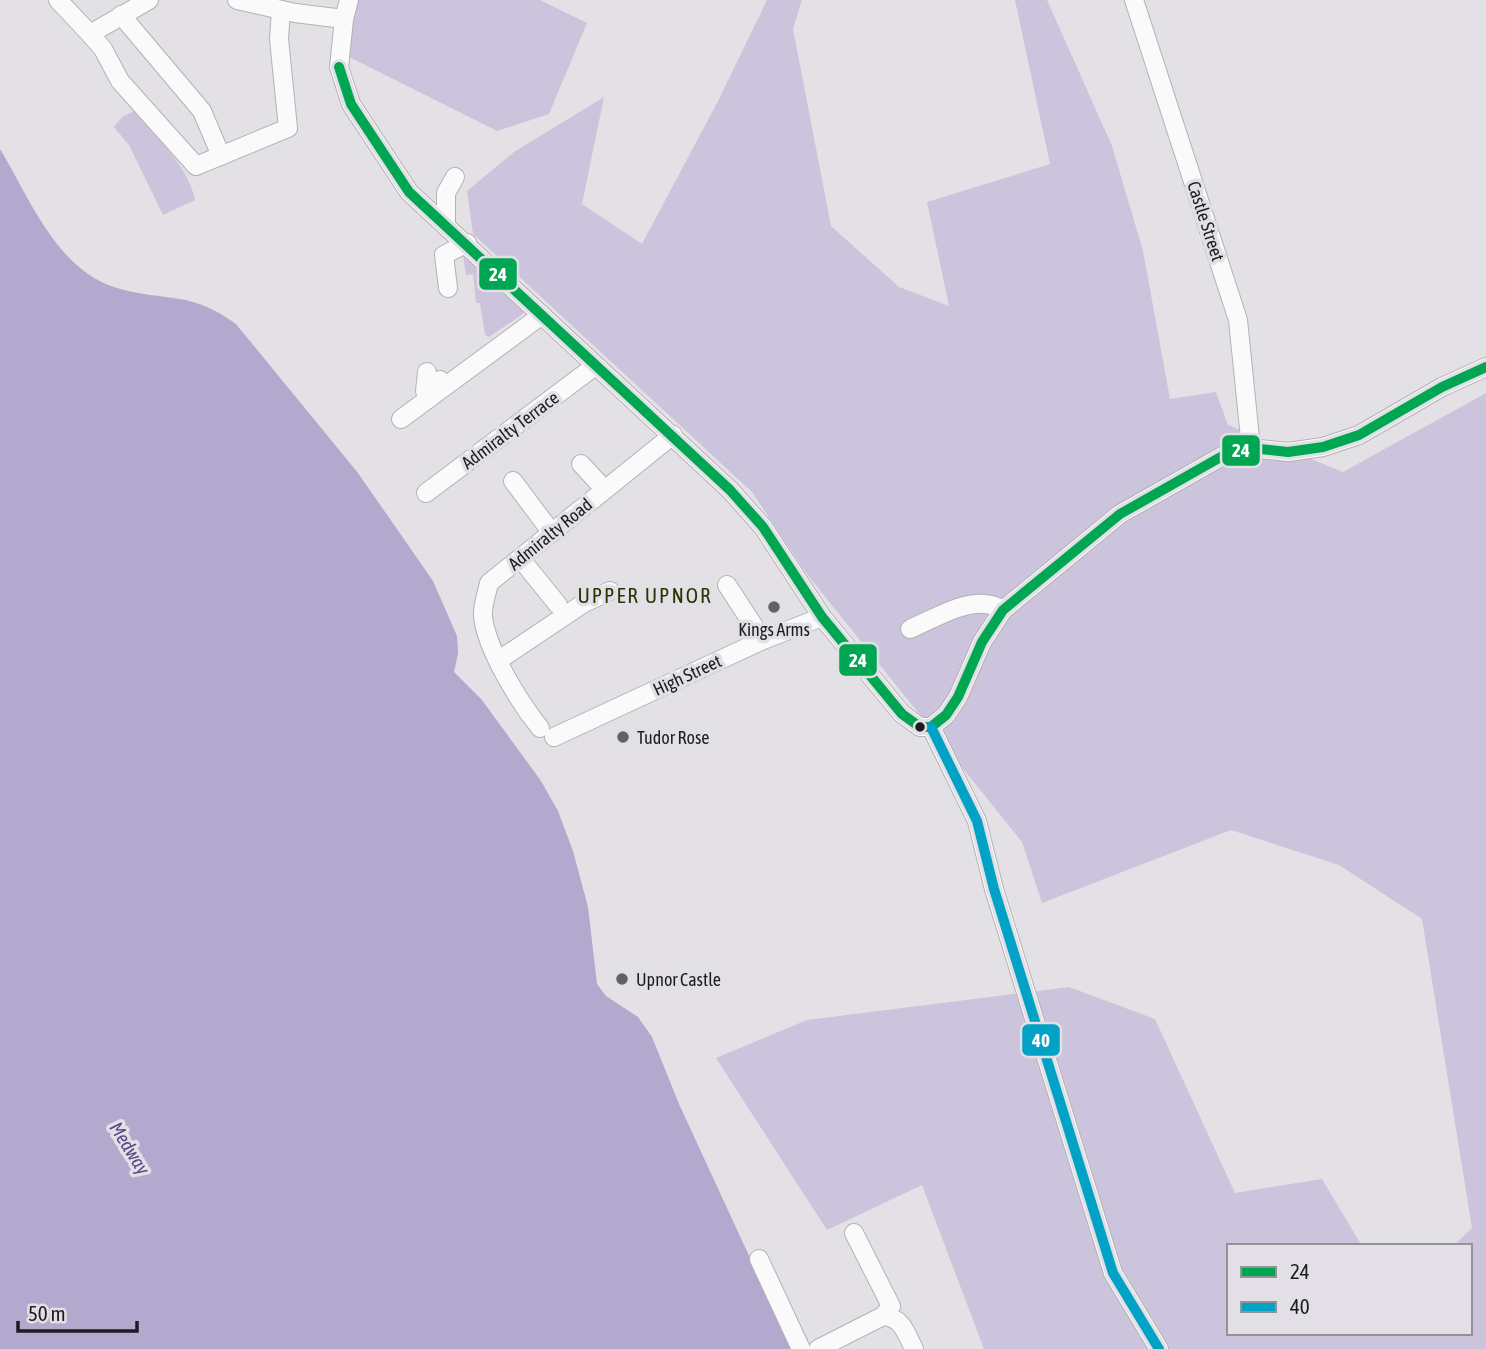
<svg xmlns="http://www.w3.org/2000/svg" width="1486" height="1349" font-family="'Asap Condensed',sans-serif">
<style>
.green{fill:#cbc4dc}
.water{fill:#b3a8ce}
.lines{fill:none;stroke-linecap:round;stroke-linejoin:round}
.minor-casing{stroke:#b3b2b4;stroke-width:20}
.minor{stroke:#fbfafb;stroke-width:18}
.bus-1-casing{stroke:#e2e0e6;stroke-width:16}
.bus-2-casing{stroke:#e2e0e6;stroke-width:16}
.bus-1{stroke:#00a651;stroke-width:10}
.bus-2{stroke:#01a2c5;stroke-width:10}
.poi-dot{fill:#626164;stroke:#e2e0e6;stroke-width:2.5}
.bus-dot{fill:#1d1c1e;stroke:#e2e0e6;stroke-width:2.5}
.labels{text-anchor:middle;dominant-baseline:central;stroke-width:7;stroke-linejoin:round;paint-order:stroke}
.street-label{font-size:18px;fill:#1d1c1e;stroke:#e2e0e6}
.poi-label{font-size:18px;fill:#1d1c1e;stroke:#e2e0e6;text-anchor:start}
.water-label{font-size:19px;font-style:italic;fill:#5b4486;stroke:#e2e0e6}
.quarter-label{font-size:21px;letter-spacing:2px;fill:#273600;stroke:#e2e0e6}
.line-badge{stroke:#e2e0e6;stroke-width:2.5}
.badge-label{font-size:19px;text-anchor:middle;font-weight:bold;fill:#fff}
</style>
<rect width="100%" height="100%" fill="#e3e1e5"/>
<!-- green -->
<g class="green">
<polygon points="357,0 540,0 587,23 549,114 497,131 343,54"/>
<polygon points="767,0 802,0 793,29 831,226 899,287 949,306 927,202 1050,164 1015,0 1047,0 1112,146 1143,251 1170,399 1216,392 1228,425 1343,472 1486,393 1486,1349 984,1349 922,1185 827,1230 716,1058 807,1020 1069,987 1155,1019 1235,1193 1322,1179 1362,1246 1229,1246 1229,1333 1470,1333 1470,1246 1453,1246 1472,1228 1422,919 1339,865 1231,830 1042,903 1022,842 806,573 752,492 473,234 467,191 514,152 604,97 582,204 642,244 719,99"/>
<path d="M134,111c21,26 55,55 61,89l-32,15 -34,-70 -15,-18 8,-10z"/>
<polygon points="474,250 524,302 524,313 489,337 485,335 480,303 476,303 473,274 466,275 463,256"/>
</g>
<!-- water -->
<path class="water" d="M0,149c29,48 56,119 114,138 50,16 75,2 122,37l122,149 75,108 24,55 1,17 -4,19 28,28 59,81 17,30 15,40 15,56 9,77 9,12 32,21 14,20 27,67 113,245h-792z"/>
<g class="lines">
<!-- minor casing -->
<g class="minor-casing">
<g id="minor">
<polyline points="58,0 90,34 149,0"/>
<polyline points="237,0 295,13 344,19"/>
<polyline points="349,0 344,19 339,67 351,104 409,192 730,490 763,527 822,617 902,714 920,727 931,727 946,715 958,697 982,642 1003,610 1120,514 1226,454 1251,448 1288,452 1323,447 1359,435 1442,387 1486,367"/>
<polyline points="1134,0 1238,320 1251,448"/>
<polyline points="121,15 202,111 221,156"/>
<polyline points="90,34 103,49 120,81 196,166 288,128 279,39 281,10"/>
<polyline points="446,223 446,193 455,177"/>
<polyline points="448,288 444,255 467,243"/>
<polyline points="427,372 425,391 440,380"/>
<polyline points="401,419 542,315"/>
<polyline points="581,464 605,490"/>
<polyline points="513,481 552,533"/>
<polyline points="426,493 595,366"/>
<polyline points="520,558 558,605"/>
<polyline points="727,585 763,640"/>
<path d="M910,629c28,-12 65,-37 93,-19"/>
<polyline points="499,660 584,603 610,591"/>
<polyline points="931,727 977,821 994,889 1113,1273 1159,1349"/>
<path d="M540,728c-20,-25 -54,-79 -57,-112 -1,-10 4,-23 6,-33l184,-148"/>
<polyline points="554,737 763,640 822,617"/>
<polyline points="854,1233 891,1306 883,1316"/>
<polyline points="759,1259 801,1349"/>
<path d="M818,1349l65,-33c19,1 23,17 31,33"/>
</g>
</g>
<!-- minor -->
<use href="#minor" class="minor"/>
<!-- bus-1 casing -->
<g class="bus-1-casing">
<polyline id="bus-1" points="339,67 351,104 409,192 730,490 763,527 822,617 902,714 920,727 931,727 946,715 958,697 982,642 1003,610 1120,514 1226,454 1251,448 1288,452 1323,447 1359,435 1442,387 1486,367"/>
</g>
<!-- bus-2 casing -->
<g class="bus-2-casing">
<polyline id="bus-2" points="931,727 977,821 994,889 1113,1273 1159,1349"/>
</g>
<!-- bus-1 -->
<use href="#bus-1" class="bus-1"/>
<!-- bus-2 -->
<use href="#bus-2" class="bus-2"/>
</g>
<!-- markers -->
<g class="poi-dot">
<circle cx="774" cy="607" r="7"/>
<circle cx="623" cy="737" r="7"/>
<circle cx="622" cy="979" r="7"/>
</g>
<circle class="bus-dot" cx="920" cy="727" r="6"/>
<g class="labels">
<!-- street labels -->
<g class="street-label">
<text transform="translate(1206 221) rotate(72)">Castle Street</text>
<text transform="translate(510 430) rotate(-37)">Admiralty Terrace</text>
<text transform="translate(550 534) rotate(-39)">Admiralty Road</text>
<text transform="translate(687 675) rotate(-25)">High Street</text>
</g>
<!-- poi labels -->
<g class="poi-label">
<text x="774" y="629" text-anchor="middle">Kings Arms</text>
<text x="637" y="737">Tudor Rose</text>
<text x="636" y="979">Upnor Castle</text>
</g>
<!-- water labels -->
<g class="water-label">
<text transform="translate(130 1148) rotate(58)">Medway</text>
</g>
<!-- quarter labels -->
<g class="quarter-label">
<text x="645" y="595">UPPER UPNOR</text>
</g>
</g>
<g class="line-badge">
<rect x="478" y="257" width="40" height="34" rx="7" fill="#00a651"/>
<rect x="1221" y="434" width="40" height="33" rx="7" fill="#00a651"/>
<rect x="838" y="643" width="40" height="34" rx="7" fill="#00a651"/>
<rect x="1021" y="1023" width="40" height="34" rx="7" fill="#01a2c5"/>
</g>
<g class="badge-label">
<text x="498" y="281">24</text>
<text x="1241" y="457">24</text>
<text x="858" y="667">24</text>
<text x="1041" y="1047">40</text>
</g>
<!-- legend -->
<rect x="1227" y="1244" width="245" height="91" fill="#e2e0e6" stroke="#939296" stroke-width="2"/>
<rect x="1241" y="1267" width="35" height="10" fill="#00a651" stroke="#939296" stroke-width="2"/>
<text x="1290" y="1279" font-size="21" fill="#1d1c1e">24</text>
<rect x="1241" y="1302" width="35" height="10" fill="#01a2c5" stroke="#939296" stroke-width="2"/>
<text x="1290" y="1314" font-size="21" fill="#1d1c1e">40</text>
<!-- scale -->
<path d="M18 1321v10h119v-10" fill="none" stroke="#1d1c1e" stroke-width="3.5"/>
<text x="28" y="1321" font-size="21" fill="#1d1c1e" stroke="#e2e0e6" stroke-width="5" paint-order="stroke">50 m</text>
</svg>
